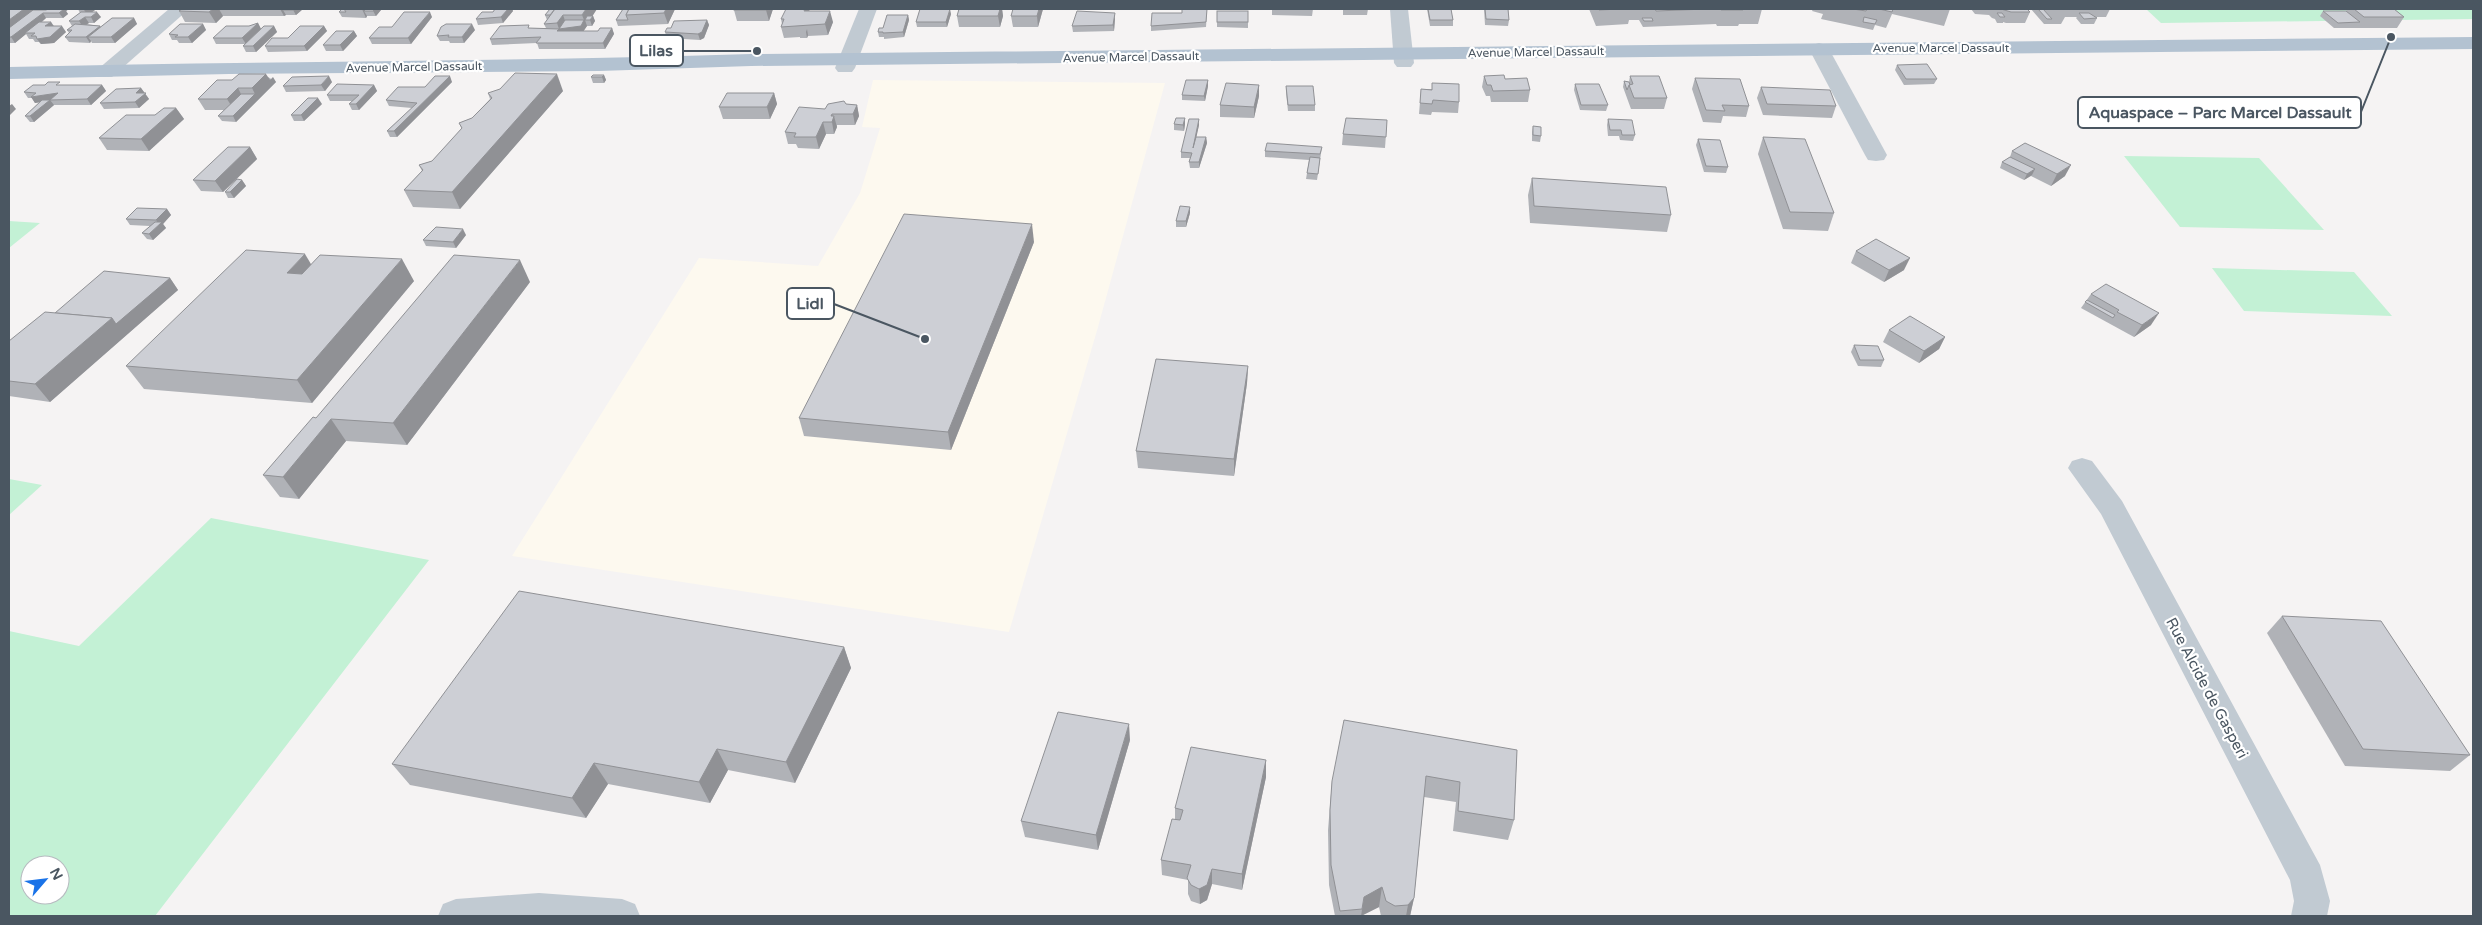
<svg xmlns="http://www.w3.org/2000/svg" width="2482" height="925" font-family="'Varela Round',sans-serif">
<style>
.commercial{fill:#fdf9ef}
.green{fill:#c3f1d5;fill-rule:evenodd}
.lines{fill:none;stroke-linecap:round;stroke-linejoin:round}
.minor{fill:#c1cad2;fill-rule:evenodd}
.major{fill:#b3c2d1;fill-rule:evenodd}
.wall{fill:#b0b2b7}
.shaded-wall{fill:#909195}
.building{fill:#cdcfd5;stroke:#909195}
.labels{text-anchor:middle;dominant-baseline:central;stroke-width:4.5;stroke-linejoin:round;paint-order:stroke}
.far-street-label{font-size:12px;fill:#4a5661;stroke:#fff}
.street-label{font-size:15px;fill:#4a5661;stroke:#fff}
.leader{fill:none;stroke:#4a5661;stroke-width:2}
.callout-dot{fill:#4a5661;stroke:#fff;stroke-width:2}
.callout{fill:#fff;stroke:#4a5661;stroke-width:2}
.callout-label{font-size:16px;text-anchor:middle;font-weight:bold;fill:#4a5661}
</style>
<rect width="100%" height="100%" fill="#f5f3f3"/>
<!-- commercial -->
<polygon class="commercial" points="873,80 1165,83 1098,327 1009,632 512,556 699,258 818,266 860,193 880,128 862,127"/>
<!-- green -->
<g class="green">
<polygon points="2146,9 2473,9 2473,19 2161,23"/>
<polygon points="2124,156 2259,158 2324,230 2180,227"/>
<polygon points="9,221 40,223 9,248"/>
<polygon points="2212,268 2354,272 2392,316 2244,311"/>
<polygon points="9,479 42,485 9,515"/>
<path d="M211,518l218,42 -274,356h-146v-285l70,15zM30,865h30v30h-30z"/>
</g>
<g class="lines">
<!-- minor -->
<g class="minor">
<polygon points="169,9 189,9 112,77 98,77 95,73 98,69"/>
<polygon points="859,9 877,9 855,68 852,72 838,72 835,68"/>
<polygon points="1390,9 1408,9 1414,63 1411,67 1397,67 1394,63"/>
<polygon points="1819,43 1826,45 1829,49 1887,155 1884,160 1876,161 1868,160 1865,155 1809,49 1812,45"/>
<polygon points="2082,458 2092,461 2122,501 2320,865 2330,901 2327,916 2291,916 2294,901 2290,880 2101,514 2068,468 2072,461"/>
<polygon points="539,893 622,899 635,904 640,916 438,916 443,904 456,899"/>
</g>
<!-- major -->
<path class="major" d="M2473,37v12l-1722,17 -152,5 -370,3 -220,5v-12c247,-6 495,-5 742,-13z"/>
</g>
<!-- wall -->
<g class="wall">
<polygon points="48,9 69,9 66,11 68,14 63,18 46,18 42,22 51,22 54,26 66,32 54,43 41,44 39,42 35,42 33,39 29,39 26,34 15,43 9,43 9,10 46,10"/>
<polygon points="78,9 94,9 95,10 92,12 101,17 94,23 89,23 86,24 100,26 101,27 134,18 137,24 115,43 92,43 91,41 90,43 69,42 65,37 69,33 67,30 72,26 69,21 80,13"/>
<polygon points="182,9 303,9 296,15 286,15 284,16 223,16 216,23 185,22 179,11"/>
<polygon points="342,9 381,9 381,10 376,16 367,16 366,18 342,17 339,12"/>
<polygon points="495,9 512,9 513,11 503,23 478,25 476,19 493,12"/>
<polygon points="550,9 593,16 595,21 592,26 587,26 583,31 598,31 612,28 614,34 605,49 539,49 537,43 492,45 490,39 530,28 546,28 544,24 547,20 545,15"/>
<polygon points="623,9 675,9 668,24 618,26 616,20"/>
<polygon points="773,9 769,21 737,21 734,10"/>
<polygon points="959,9 1005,9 1002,9 1003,16 1000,27 959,27 957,16"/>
<polygon points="1043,9 1038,27 1013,27 1011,16"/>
<polygon points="1207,9 1206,27 1151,31 1151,26 1182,13"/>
<polygon points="1272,9 1313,9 1312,16 1272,15"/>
<polygon points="1343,9 1368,9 1367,15 1343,15"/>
<polygon points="1427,9 1458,9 1458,10 1451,10 1453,20 1453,26 1430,26"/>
<polygon points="1484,9 1508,9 1509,20 1508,26 1485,25"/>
<polygon points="1589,9 1762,9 1758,24 1739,24 1738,26 1717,26 1716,24 1643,27 1639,20 1629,20 1628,24 1596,26"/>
<polygon points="1813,9 1950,9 1944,26 1892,14 1886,28 1875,25 1873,30 1821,19 1823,14 1812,11"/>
<polygon points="1971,9 2027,9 2030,12 2025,23 2006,23 2003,22 2003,23 1997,23 1995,19 1992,18 1989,15 1975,14"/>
<polygon points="2031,9 2110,9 2106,17 2095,17 2097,18 2094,24 2081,24 2076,18 2077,17 2065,17 2061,24 2044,24"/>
<polygon points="2347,9 2394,9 2404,17 2397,28 2334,28 2320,16 2323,11 2346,11"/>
<polygon points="1217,11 1248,11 1248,28 1217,27"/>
<polygon points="951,14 947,27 917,27 916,22"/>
<polygon points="908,15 909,20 904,37 884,39 884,37 879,37 878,32 883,28"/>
<polygon points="432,17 411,44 372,44 369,38 392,27"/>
<polygon points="1115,18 1114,31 1073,32 1072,26"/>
<polygon points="781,19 833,22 828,35 808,36 807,38 800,38 800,37 784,38 781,27 782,24"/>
<polygon points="707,20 709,25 704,38 700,40 667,38 665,32 671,28"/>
<polygon points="258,23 261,29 274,26 277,32 256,52 246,52 243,46 245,44 216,44 213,38"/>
<polygon points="203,24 206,30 192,43 179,43 177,40 172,40 169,34"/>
<polygon points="324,26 327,31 307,51 268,52 265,46"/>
<polygon points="475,30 464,43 450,43 449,41 440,41 437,36"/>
<polygon points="354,31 357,36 343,51 326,51 323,45"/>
<polygon points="1897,65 1937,79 1934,84 1904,85 1895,70"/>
<polygon points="604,75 606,80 604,83 593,83 591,77"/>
<polygon points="1484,76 1505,79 1530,90 1528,102 1491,102 1490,96 1486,96 1482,87"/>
<polygon points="1630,76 1667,98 1664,109 1631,109 1623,87 1624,81 1629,82"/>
<polygon points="268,77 276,82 236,122 222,121 218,116 224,110 205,110 198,99 232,80"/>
<polygon points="1695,78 1749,106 1746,117 1723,116 1721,123 1703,122 1692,89"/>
<polygon points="1208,80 1208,86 1205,101 1182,100 1182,95"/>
<polygon points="332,82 325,91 286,92 283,86"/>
<polygon points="452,82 397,137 390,137 387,131 412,108 389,106 386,100 425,87"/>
<polygon points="1432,83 1459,102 1458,113 1432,112 1431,115 1419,114 1421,89 1432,89"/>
<polygon points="1575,84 1608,105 1606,111 1580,110 1574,90"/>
<polygon points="62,85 102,85 106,91 91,105 54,105 34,122 30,122 25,116 40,102 35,103 32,98 28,98 24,92"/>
<polygon points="374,85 377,91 359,110 352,110 349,104 352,101 330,101 327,95"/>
<polygon points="1259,85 1259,96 1254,118 1220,117 1220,105"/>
<polygon points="1286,86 1315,105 1315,111 1288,111 1286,92"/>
<polygon points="1761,87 1836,106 1832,118 1763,115 1757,98"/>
<polygon points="141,88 149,99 139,108 104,109 100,103"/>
<polygon points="563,91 460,209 413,207 404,190 422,171 419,165 432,161 462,129 459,123 472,118 490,99 488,93"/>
<polygon points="774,93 777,104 770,119 723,119 719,107"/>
<polygon points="322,104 304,121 294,121 291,115"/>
<polygon points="846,104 857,105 859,116 855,125 837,125 837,127 834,134 826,134 819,149 798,148 796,144 788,144 785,132 825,109"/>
<polygon points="176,108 184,119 149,151 107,150 99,138"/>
<polygon points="1608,119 1635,135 1633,141 1620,140 1619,136 1608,136 1607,125"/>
<polygon points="1387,120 1385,148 1342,145 1343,134"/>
<polygon points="1174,124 1185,124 1184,131 1174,130"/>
<polygon points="1199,125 1196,137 1206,137 1207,143 1199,168 1190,168 1189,162 1190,158 1181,158 1181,152"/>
<polygon points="1533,126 1541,136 1540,142 1532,141 1532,132"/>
<polygon points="1763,137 1834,213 1828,231 1783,229 1758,154"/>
<polygon points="1698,139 1728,167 1726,173 1704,172 1696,145"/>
<polygon points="250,147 257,159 223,192 201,191 193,180"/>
<polygon points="1322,147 1317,180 1306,179 1307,173 1309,160 1265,157 1265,151"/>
<polygon points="2012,151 2065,176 2051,186 2031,176 2024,180 2000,168 2002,162 2010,157"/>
<polygon points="1532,178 1671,215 1667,232 1530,223 1528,195"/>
<polygon points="242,180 246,186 234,198 228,198 225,192"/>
<polygon points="167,209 171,215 163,224 166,228 153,240 147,239 142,233 150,226 130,225 126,219"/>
<polygon points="1190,213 1186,227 1176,227 1176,221"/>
<polygon points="466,235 456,248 426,246 423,240"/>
<polygon points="1034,242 951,450 804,436 799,418"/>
<polygon points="1856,251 1904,270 1884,282 1851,263"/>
<polygon points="311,264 414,281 312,403 144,389 126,366"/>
<polygon points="170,278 178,290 50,402 9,396 9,341 55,313"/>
<polygon points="530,282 407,445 346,441 299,499 280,497 263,475 316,418"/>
<polygon points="2091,294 2151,325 2134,337 2081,308"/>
<polygon points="1889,330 1945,337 1939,349 1919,363 1883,342"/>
<polygon points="1854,345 1884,360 1881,367 1858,366 1851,352"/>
<polygon points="1248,366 1247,383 1234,476 1138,468 1136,451"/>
<polygon points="2282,616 2470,755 2450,771 2345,766 2267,633"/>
<polygon points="844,647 851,668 795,783 728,770 710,803 608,784 586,818 410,785 392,764"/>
<polygon points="1130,740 1098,850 1025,837 1021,821"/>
<polygon points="1517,750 1514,820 1508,840 1453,831 1456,802 1424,797 1414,898 1410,916 1381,916 1379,907 1361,916 1335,916 1329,885 1328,830 1332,781"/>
<polygon points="1266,760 1266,777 1242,890 1212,884 1207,900 1200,904 1191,901 1188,894 1188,880 1162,875 1161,860 1175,819 1175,808"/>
</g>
<!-- shaded-wall -->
<g class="shaded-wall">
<polygon points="24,9 36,9 9,29 9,20"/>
<polygon points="60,9 69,9 66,11 68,14 63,18 59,13"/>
<polygon points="85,9 94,9 95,10 88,15 84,10"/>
<polygon points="213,9 219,9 223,16 216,23 209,12"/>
<polygon points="280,9 292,9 283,10 286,15 284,16"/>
<polygon points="294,9 303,9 296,15 293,10"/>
<polygon points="362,9 374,9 364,11 367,16 366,18"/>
<polygon points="375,9 381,9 381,10 376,16 373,11"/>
<polygon points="508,9 512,9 513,11 503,23 501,17"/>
<polygon points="586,9 597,9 590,20 585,20 587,26 583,32 557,31 559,29 557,23 563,15 567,26 584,20 582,15"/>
<polygon points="666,9 675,9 668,24 664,13"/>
<polygon points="766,9 773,9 769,21 766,10"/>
<polygon points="805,9 809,9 810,13 804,11"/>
<polygon points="950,9 951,14 947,27 946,22"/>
<polygon points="1000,9 1002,9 1003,16 1000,27 998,16"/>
<polygon points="1039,9 1043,9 1038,27 1037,16"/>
<polygon points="830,11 833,22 828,35 825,24"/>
<polygon points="97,12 101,17 94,23 91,17"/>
<polygon points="430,12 432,17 411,44 408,38"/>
<polygon points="43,13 46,18 28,33 25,33 26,34 15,43 11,37"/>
<polygon points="1115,13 1115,18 1114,31 1113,25"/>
<polygon points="908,15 909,20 904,37 903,32"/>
<polygon points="593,16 595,21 592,26 590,20"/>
<polygon points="85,17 89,23 83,27 79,21"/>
<polygon points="134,18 137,24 115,43 111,37"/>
<polygon points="707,20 709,25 704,38 700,40 698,34"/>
<polygon points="51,22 54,27 45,26"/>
<polygon points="258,23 261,29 246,44 242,38"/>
<polygon points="203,24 206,30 192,43 188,37"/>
<polygon points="472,24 475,30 464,43 462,37"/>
<polygon points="62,26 66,32 54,43 41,44 37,39"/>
<polygon points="100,26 104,31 88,37 91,41 90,43 86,37"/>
<polygon points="274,26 277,32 256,52 253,46"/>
<polygon points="324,26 327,31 307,51 304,46"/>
<polygon points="612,28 614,34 605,49 603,43"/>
<polygon points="807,29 808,35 807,38 806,32"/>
<polygon points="354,31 357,36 343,51 340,45"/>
<polygon points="266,74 270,80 273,77 276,82 236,122 233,116 255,94 252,88"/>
<polygon points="557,74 563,91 460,209 452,192"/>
<polygon points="604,75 606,80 604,83 602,77"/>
<polygon points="329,76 332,82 325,91 321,85"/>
<polygon points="450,76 452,82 397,137 394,131"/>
<polygon points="1208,80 1208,86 1205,101 1204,96"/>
<polygon points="102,85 106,91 91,105 87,99"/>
<polygon points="374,85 377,91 359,110 356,104"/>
<polygon points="1259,85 1259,96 1254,118 1254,107"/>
<polygon points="141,88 149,99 139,108 135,102 136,93"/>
<polygon points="238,88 244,100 234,110 227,99"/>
<polygon points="58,93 50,100 54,105 34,122 30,116 48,101 35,103 31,97"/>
<polygon points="774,93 777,104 770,119 767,107"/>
<polygon points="318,98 322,104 304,121 301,115"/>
<polygon points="12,104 16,109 9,116 9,106"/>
<polygon points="857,105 859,116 855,125 853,114"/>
<polygon points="176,108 184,119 149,151 141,139"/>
<polygon points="832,114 833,118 834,116 837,127 834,134 831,116"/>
<polygon points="1185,118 1185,124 1184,131 1183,125"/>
<polygon points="1199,119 1199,125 1193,153 1193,148"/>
<polygon points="823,122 826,134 819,149 816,137"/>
<polygon points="1206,137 1207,143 1199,168 1199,162"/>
<polygon points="250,147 257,159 223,192 215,181"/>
<polygon points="2071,165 2065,176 2051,186 2057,174"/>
<polygon points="2035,169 2032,175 2024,180 2027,174"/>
<polygon points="242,180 246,186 234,198 230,192"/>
<polygon points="1190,207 1190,213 1186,227 1186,221"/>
<polygon points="167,209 171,215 163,224 166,228 153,240 149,234 159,225 156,220"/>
<polygon points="1032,224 1034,242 951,450 948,432"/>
<polygon points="463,229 466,235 456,248 453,242"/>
<polygon points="305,254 318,276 287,273"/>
<polygon points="1910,258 1904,270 1884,282 1889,270"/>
<polygon points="402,259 414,281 312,403 297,380"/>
<polygon points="520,260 530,282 407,445 393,423"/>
<polygon points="170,278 178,290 50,402 35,384 112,318"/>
<polygon points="2159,313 2151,325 2134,337 2142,325"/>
<polygon points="1945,337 1939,349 1919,363 1924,351"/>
<polygon points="1248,366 1247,383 1234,476 1234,459"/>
<polygon points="331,419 346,441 299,499 283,477"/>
<polygon points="844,647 851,668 795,783 786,762"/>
<polygon points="1129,724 1130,740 1098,850 1096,835"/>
<polygon points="717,749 728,770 710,803 699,782"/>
<polygon points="1266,760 1266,777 1242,890 1242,874"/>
<polygon points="594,763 608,784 586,818 572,798"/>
<polygon points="1212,869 1212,884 1207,900 1200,904 1199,889"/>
<polygon points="1382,887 1379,907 1361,916 1364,897"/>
<polygon points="1414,898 1410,916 1406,916 1408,905"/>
</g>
<!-- building -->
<g class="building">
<polygon points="11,9 24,9 9,20 9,10"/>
<polygon points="48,9 64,9 59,13 43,13 11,37 9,37 9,28 33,10 46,10"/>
<polygon points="182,9 213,9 209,12 179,11"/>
<polygon points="284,9 294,9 293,10 283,10"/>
<polygon points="342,9 344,9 346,12 339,12"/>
<polygon points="366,9 375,9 373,11 364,11"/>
<polygon points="495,9 508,9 501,17 476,19 482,12 493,12"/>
<polygon points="550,9 555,9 550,15 545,15"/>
<polygon points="555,9 586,9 582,15 563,15 557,23 544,24"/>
<polygon points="623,9 629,9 626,15 628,20 616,20"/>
<polygon points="629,9 666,9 664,13 626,15"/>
<rect x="734" y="9" width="32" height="1"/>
<polygon points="786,9 805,9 804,11 830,11 825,24 781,27 784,19 781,19"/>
<polygon points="920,9 950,9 946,22 916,22"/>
<polygon points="959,9 1000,9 998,16 957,16"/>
<polygon points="1013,9 1039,9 1037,16 1011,16"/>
<polygon points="1182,9 1207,9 1206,22 1151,26 1152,13 1182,13"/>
<polygon points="1428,9 1451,9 1453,20 1430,20"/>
<polygon points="1485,9 1508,9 1509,20 1486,19"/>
<polygon points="1599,9 1620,9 1599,10"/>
<polygon points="1655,9 1706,9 1656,11"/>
<polygon points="1720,9 1742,9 1743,10 1721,10"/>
<polygon points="1853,9 1867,9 1866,11"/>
<polygon points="1879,9 1893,9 1892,12"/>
<polygon points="2001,9 2027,9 2030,12 2011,12"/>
<polygon points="2038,9 2043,9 2052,19 2047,19"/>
<polygon points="2354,9 2394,9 2404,17 2364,17"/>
<polygon points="1077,11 1115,13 1113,25 1072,26"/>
<rect x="1217" y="11" width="31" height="11"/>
<polygon points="2323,11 2346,11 2360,22 2338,23"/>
<polygon points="81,12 97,12 91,17 85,17 79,21 69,21"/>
<polygon points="404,12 430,12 408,38 369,38 379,27 392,27"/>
<polygon points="1997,13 2002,13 2005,17 2000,17"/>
<polygon points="2079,13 2089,13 2097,18 2084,19"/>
<polygon points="887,15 908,15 903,32 883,33 883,32 878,32 879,28 883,28"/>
<polygon points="587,16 593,16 590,20 585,20"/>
<polygon points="1864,17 1877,20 1875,24 1863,22"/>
<polygon points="112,18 134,18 111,37 88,37"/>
<polygon points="1642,18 1652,18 1653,21 1644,21"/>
<polygon points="565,20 584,20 581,26 559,29"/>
<polygon points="707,20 702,32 698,34 665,32 667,28 671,28 674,21"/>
<polygon points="39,22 51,22 45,26 62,26 50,37 37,39 36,36 31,36 35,33 25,33"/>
<polygon points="258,23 242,38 213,38 226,26 249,26"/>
<polygon points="75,24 100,26 86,37 65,37 72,30 67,30"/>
<polygon points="180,24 203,24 188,37 175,37 178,35 169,34"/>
<polygon points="446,24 472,24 462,37 448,37 449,35 437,36 441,27"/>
<polygon points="529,25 528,28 559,29 557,31 598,31 600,28 612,28 603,43 536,43 541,37 490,39 500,26"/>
<polygon points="264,26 274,26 253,46 243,46"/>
<polygon points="300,26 324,26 304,46 265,46 272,38 288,38"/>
<polygon points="336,31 354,31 340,45 323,45"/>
<polygon points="1927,64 1937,79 1906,79 1897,65"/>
<polygon points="515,73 557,74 452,192 404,190 423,170 419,165 432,161 462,128 459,123 472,118 492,98 488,93 500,89"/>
<polygon points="239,74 266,74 252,88 238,88 227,99 198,99 217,80 232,80"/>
<polygon points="593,75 604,75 602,77 591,77"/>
<polygon points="1504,75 1505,79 1527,78 1530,90 1493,91 1491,85 1487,85 1484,76"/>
<polygon points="329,76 321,85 283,86 292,77"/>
<polygon points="435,76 450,76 394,131 387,131 417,103 386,100 398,87 425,87"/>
<polygon points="1630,76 1659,76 1667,98 1634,98 1629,85 1633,84"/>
<polygon points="1695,78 1740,79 1749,106 1722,105 1725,111 1706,110"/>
<polygon points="1186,80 1208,80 1204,96 1182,95"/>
<polygon points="1624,81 1629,82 1630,85 1629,85 1627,90"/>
<polygon points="48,82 60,82 56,85 102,85 87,99 50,100 58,93 31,97 36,93 24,92 33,85 45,85"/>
<polygon points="1226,83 1259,85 1254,107 1220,105"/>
<polygon points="1432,83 1459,84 1459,102 1433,100 1432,104 1420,103 1421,89 1432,90"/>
<polygon points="337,84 374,85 356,104 349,104 359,95 327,95"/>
<polygon points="1575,84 1599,84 1608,105 1581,105"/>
<polygon points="1286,86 1313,86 1315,105 1288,105"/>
<polygon points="1761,87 1830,90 1836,106 1767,104"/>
<polygon points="141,88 136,93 146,93 135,102 100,103 116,89"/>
<polygon points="727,93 774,93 767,107 719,107"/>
<polygon points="241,94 255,94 233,116 218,116"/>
<polygon points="308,98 318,98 301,115 291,115"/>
<polygon points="42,100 50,100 30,116 25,116"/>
<polygon points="844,101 846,104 857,105 853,114 832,114 831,116 834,116 832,122 823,122 816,137 794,137 796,133 785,132 799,107 825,109 828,104"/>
<polygon points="164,108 176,108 141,139 99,138 126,115 155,115"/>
<polygon points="1176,118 1185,118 1183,125 1174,124"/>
<polygon points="1346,118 1387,120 1386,137 1343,134"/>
<polygon points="1189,119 1199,119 1193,148 1196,137 1206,137 1199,162 1189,162 1192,153 1181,152"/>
<polygon points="1608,119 1632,120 1635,135 1622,135 1621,130 1610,130"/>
<polygon points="1533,126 1541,127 1541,136 1533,135"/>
<polygon points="1763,137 1805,139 1834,213 1790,212"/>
<polygon points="1698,139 1720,140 1728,167 1706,166"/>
<polygon points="1267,143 1322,147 1320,154 1265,151"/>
<polygon points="2025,143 2071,165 2057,174 2012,151"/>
<polygon points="228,147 250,147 215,181 193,180"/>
<polygon points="1310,157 1320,158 1318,174 1307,173"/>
<polygon points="2010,157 2035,169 2027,174 2002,162"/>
<polygon points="1532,178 1666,187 1671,215 1534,206"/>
<polygon points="237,179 242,180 230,192 225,192"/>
<polygon points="1180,206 1190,207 1186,221 1176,221"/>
<polygon points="137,208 167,209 156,220 126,219"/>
<polygon points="904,214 1032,224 948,432 799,418"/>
<polygon points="155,222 162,222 149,234 142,233"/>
<polygon points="436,227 463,229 453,242 423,240"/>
<polygon points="1876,239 1910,258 1889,270 1856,251"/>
<polygon points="246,250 305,254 287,273 302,274 320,255 402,259 297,380 126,366"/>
<polygon points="454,255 520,260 393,423 331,419 283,477 263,475 313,417 316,418"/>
<polygon points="104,271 170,278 116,324 112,318 55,313"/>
<polygon points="2106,284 2159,313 2142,325 2117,312 2119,310 2091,294"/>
<polygon points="2087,300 2115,315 2113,318 2085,302"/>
<polygon points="45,312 112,318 35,384 9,381 9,341"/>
<polygon points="1910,316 1945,337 1924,351 1889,330"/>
<polygon points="1854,345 1878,346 1884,360 1860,360"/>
<polygon points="1156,359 1248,366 1234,459 1136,451"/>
<polygon points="519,591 844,647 786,762 717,749 699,782 594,763 572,798 392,764"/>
<polygon points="2282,616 2381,621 2470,755 2363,749"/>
<polygon points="1058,712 1129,724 1096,835 1021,821"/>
<polygon points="1344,720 1517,750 1514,820 1458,811 1460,782 1426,776 1414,898 1408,905 1395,906 1386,901 1382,887 1364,897 1362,909 1340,911 1331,865 1330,810 1332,781"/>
<polygon points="1191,747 1266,760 1242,874 1212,869 1207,885 1199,889 1191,885 1187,878 1191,865 1161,860 1172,819 1180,820 1183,810 1175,808"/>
</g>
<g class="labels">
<!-- far-street labels -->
<g class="far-street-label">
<text x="1941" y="48">Avenue Marcel Dassault</text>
<text transform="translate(1536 52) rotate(-1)">Avenue Marcel Dassault</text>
<text transform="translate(1131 57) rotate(-1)">Avenue Marcel Dassault</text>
<text transform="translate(414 67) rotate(-1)">Avenue Marcel Dassault</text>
</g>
<!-- street labels -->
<g class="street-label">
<text transform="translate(2207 688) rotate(62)">Rue Alcide de Gasperi</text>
</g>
</g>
<!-- callouts -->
<path class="leader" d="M757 51L683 51M2391 37L2361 112M925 339L834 304"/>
<g class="callout-dot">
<circle cx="757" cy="51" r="5"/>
<circle cx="2391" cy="37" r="5"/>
<circle cx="925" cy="339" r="5"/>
</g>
<g class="callout">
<rect x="630" y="35" width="53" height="31" rx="5"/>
<rect x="2078" y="97" width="283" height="31" rx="5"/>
<rect x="787" y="288" width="47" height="31" rx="5"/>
</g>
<g class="callout-label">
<text x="656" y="56">Lilas</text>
<text x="2220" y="118">Aquaspace – Parc Marcel Dassault</text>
<text x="810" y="309">Lidl</text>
</g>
<!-- border -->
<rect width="2482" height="925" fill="none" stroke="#4a5661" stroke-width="20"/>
<!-- north arrow -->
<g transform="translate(45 880) rotate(62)"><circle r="24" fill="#ffffff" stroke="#b7bbc0"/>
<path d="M0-4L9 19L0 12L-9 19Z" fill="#1a73e8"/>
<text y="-8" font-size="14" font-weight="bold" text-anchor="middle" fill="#4a5661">N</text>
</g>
</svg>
